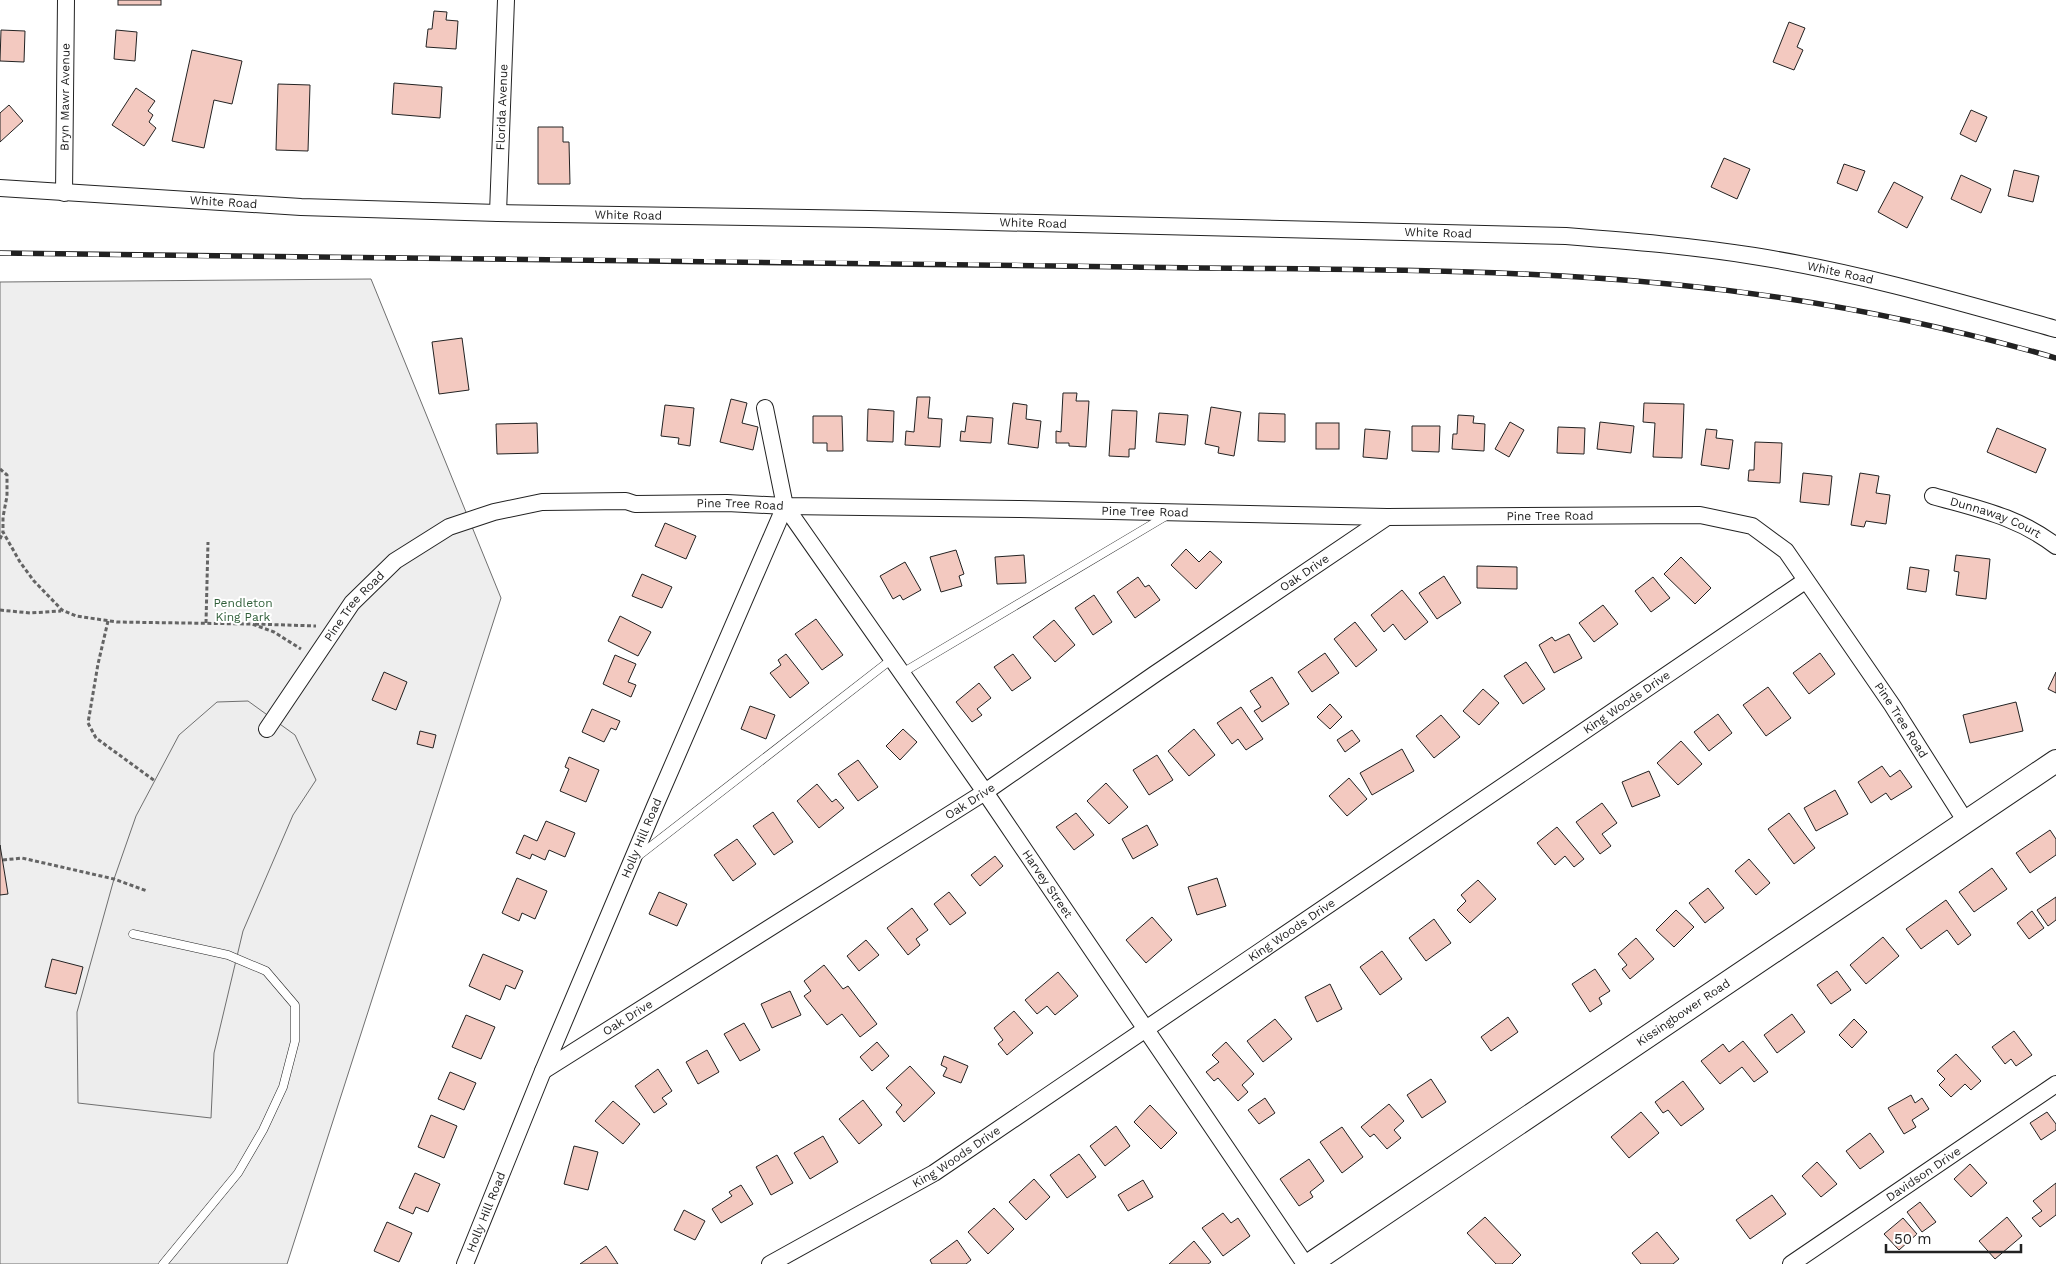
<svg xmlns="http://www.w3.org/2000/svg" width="2056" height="1264" font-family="'Work Sans',sans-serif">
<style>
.green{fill:#eee;stroke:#6f6f6f}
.parking{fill:#ededed;stroke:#6f6f6f}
.building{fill:#f3c9c0;stroke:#222}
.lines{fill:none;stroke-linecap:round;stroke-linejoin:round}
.lane-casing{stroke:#222;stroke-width:9}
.street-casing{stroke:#222;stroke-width:18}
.secondary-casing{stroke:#222;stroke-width:24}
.path{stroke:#646464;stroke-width:3;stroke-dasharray:4 2.5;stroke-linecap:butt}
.lane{stroke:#fff;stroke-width:8}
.street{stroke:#fff;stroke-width:16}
.secondary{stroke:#fff;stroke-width:22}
.rail-casing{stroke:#222;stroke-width:5.5}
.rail{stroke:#fff;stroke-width:4;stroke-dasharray:11;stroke-linecap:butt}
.labels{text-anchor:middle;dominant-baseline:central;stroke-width:4;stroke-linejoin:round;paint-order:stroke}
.street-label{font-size:12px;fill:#222;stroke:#fff}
.park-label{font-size:12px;fill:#2f5e38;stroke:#fff}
</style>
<rect width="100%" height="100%" fill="#fff"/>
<!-- green -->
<polygon class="green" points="371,279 501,598 287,1264 0,1264 0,282"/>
<!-- parking -->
<polygon class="parking" points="248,701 295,735 316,780 293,815 243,931 214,1053 211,1118 78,1103 77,1012 114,879 136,816 179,735 217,702"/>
<!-- building -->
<g class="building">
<rect x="118" y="0" width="43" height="5"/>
<polygon points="434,11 447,12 446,20 458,21 456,49 426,47 428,29 432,29"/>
<polygon points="1789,22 1805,28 1797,47 1803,50 1794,70 1773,62"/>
<polygon points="1,30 25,31 24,62 0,61"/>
<polygon points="116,30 137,32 135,61 114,59"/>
<polygon points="192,50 242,61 232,104 214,100 204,148 172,141"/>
<polygon points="394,83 442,87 440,118 392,114"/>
<polygon points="278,84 310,85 308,151 276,150"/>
<polygon points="136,88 155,101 148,111 153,115 149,122 156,128 144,146 112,125"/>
<polygon points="9,105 23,121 0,142 0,113"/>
<polygon points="1971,110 1987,117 1976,142 1960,134"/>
<polygon points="538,127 563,127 563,142 569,142 570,184 538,184"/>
<polygon points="1724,158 1750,169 1737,199 1711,187"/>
<polygon points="1844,164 1865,171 1857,191 1837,183"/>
<polygon points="2014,170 2039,176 2033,202 2008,196"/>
<polygon points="1961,175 1991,189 1981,213 1951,199"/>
<polygon points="1894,182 1923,197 1907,228 1878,212"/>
<polygon points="462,338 469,390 439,394 432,342"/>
<polygon points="1063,393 1077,393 1076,401 1089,401 1086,447 1069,446 1069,443 1056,443 1056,431 1061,432"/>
<polygon points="917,397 930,397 928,418 942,419 940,447 905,445 906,431 914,432"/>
<polygon points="731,399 747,403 742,423 758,427 753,450 720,442"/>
<polygon points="1013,403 1027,405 1026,419 1041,421 1038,448 1008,444"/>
<polygon points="1644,403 1684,404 1682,458 1653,457 1655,423 1643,422"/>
<polygon points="665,405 694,408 690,446 678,444 679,438 661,436"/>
<polygon points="1211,407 1241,412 1234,456 1218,453 1219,447 1205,444"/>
<polygon points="868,409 894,411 893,442 867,441"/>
<polygon points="1112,410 1137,411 1135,449 1129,449 1129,457 1109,456"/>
<polygon points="1159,413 1188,415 1185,445 1156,442"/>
<polygon points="1259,413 1285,414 1285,442 1258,441"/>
<polygon points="1458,415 1474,416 1473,423 1485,424 1484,451 1452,449 1453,434 1457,434"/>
<polygon points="813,416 842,416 843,451 827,451 827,443 813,443"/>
<polygon points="967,416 993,418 991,443 960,441 961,431 965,432"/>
<polygon points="1510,422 1524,430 1509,457 1495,449"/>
<polygon points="1600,422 1634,426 1631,453 1597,449"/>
<polygon points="537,423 538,453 497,454 496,424"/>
<rect x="1316" y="423" width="23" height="26"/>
<polygon points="1412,426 1440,426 1439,452 1412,451"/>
<polygon points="1558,427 1585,428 1584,454 1557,453"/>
<polygon points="1997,428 2046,449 2036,473 1987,452"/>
<polygon points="1365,429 1390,431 1387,459 1363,457"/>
<polygon points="1706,429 1717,430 1716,438 1733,440 1729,469 1701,465"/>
<polygon points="1755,442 1782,443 1780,483 1748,481 1749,470 1754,470"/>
<polygon points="1803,473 1832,476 1829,505 1800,502"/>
<polygon points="1860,473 1879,476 1876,493 1890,495 1886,524 1866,521 1864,527 1851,525"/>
<polygon points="665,523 696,536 686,559 655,546"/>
<polygon points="1186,549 1199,562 1210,551 1222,562 1196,589 1171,565"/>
<polygon points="956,550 964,574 959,576 962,586 941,592 930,557"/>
<polygon points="1024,555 1026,583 997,584 995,557"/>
<polygon points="1956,555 1990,559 1986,599 1956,595 1959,572 1954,571"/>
<polygon points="1681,557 1711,588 1695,604 1664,574"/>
<polygon points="905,562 921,590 903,600 900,595 893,599 880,576"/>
<polygon points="1477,566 1517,567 1517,589 1477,588"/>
<polygon points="1910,567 1929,570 1926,592 1907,589"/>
<polygon points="642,574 672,587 662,608 632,596"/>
<polygon points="1444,576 1461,603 1437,619 1419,593"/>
<polygon points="1138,577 1145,587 1149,585 1160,600 1135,618 1117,592"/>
<polygon points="1653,577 1670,598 1651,612 1635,591"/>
<polygon points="1402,590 1428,622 1405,640 1393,624 1384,632 1371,615"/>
<polygon points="1094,595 1112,622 1093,635 1075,608"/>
<polygon points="1603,605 1618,624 1594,642 1579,623"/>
<polygon points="620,616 651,632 638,656 608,641"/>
<polygon points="816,619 843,655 822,670 795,634"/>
<polygon points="1054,620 1075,645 1055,662 1033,637"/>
<polygon points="1355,622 1377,650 1356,667 1334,639"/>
<polygon points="1569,634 1582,658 1554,673 1539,645 1552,637 1555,641"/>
<polygon points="1325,653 1339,673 1312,692 1298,672"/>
<polygon points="1820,653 1835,674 1809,694 1793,673"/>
<polygon points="786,654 809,683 790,698 770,673 781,665 778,660"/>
<polygon points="1013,654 1031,678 1012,691 994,667"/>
<polygon points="615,655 636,664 628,682 636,685 631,697 603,684"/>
<polygon points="1526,662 1545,689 1523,704 1504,676"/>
<polygon points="384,672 407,682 396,710 372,700"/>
<polygon points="2056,672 2056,693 2048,689"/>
<polygon points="1272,677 1289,704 1262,722 1254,711 1261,707 1250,691"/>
<polygon points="979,683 991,698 977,709 982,715 972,722 956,702"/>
<polygon points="1768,687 1791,718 1766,736 1743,705"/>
<polygon points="1483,689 1499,703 1479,725 1463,711"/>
<polygon points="2016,702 2023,731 1970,743 1963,715"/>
<polygon points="1330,704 1342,717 1330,729 1317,717"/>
<polygon points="750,706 775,715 766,739 741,729"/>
<polygon points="1241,707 1263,739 1246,750 1238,739 1232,744 1217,723"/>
<polygon points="592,709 620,721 616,730 611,728 604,742 582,732"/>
<polygon points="1718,714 1732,733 1709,751 1694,732"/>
<polygon points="1441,715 1460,737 1434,758 1416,736"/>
<polygon points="903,729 917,742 900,760 886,746"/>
<polygon points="1194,729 1215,755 1189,776 1168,751"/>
<polygon points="1352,730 1360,741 1345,752 1337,740"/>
<polygon points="420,731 436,735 433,748 417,744"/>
<polygon points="1681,741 1702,764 1678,785 1657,763"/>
<polygon points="1402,749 1414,771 1372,795 1360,773"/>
<polygon points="1157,755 1173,780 1149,795 1133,770"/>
<polygon points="569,757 599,770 586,802 560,791 569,769 565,767"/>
<polygon points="858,760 878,787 858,801 838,774"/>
<polygon points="1882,766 1890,777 1900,770 1912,787 1891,800 1886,793 1871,803 1858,782"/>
<polygon points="1649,771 1660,796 1632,807 1622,782"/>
<polygon points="1349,778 1367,799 1347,816 1329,796"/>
<polygon points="1106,783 1128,807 1109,824 1087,801"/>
<polygon points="817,784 832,802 836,799 844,808 819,828 797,801"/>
<polygon points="1835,790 1848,814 1816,831 1804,808"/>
<polygon points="1602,803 1617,823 1602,834 1611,846 1600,854 1576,822"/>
<polygon points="773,812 793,842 774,855 753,826"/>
<polygon points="1076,813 1094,835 1074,850 1056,827"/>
<polygon points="1789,813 1815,848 1794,864 1768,829"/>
<polygon points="546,821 575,833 565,857 549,850 545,860 532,854 530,859 516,853 524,835 537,841"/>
<polygon points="1147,825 1158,845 1133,859 1122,839"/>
<polygon points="1557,827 1584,859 1574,867 1565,856 1555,865 1537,843"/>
<polygon points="2050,830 2056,839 2056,855 2030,873 2016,853"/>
<polygon points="737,839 756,864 733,881 714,855"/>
<polygon points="0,845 8,894 0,895"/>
<polygon points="995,856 1003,866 980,886 971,875"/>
<polygon points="1749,859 1770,883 1756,895 1735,871"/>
<polygon points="1992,868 2007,889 1974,912 1959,892"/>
<polygon points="517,878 547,891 535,919 522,913 519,921 502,913"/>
<polygon points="1217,878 1226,906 1197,915 1188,887"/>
<polygon points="1478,880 1496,899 1470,923 1457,910 1466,901 1461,895"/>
<polygon points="1708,888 1724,908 1705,923 1689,903"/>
<polygon points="659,892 687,904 677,926 649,914"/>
<polygon points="949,892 966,913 950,925 934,904"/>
<polygon points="2056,897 2056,920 2048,926 2037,910"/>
<polygon points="1946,900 1971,935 1958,945 1947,930 1921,949 1906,929"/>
<polygon points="912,908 928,930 916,939 920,945 908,955 887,928"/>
<polygon points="1676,910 1694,927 1674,947 1656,930"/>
<polygon points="2032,911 2044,928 2029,939 2017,923"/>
<polygon points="1152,917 1172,940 1146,963 1126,940"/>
<polygon points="1434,919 1451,943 1426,961 1409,938"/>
<polygon points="1883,937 1899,956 1866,984 1850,965"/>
<polygon points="1636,938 1654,959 1630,979 1622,969 1627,965 1618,954"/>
<polygon points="866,940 879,955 859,971 847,956"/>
<polygon points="1382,951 1402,979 1380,995 1360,967"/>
<polygon points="483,954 523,971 515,989 506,985 500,1000 469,986"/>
<polygon points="52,959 83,967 76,994 45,987"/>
<polygon points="824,965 843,989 848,986 877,1024 860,1037 842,1014 827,1025 804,996 811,991 804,981"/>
<polygon points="1595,969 1610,991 1599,998 1602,1004 1590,1012 1572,984"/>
<polygon points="1837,971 1851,990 1831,1004 1817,985"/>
<polygon points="1058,972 1078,996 1055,1015 1047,1006 1037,1014 1025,1000"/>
<polygon points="1330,984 1342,1009 1317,1022 1305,997"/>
<polygon points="790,991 801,1015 772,1028 761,1004"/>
<polygon points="1014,1011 1033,1033 1007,1055 998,1044 1003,1040 994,1028"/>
<polygon points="1792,1014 1805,1032 1777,1053 1764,1035"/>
<polygon points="466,1015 495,1027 481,1059 452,1047"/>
<polygon points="1508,1017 1518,1032 1491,1051 1481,1037"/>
<polygon points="1275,1019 1292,1039 1263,1062 1247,1041"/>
<polygon points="1854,1019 1867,1032 1852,1048 1839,1035"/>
<polygon points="744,1023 760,1050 740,1061 724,1034"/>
<polygon points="2014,1031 2032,1055 2016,1066 2011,1059 2005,1064 1992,1047"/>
<polygon points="1743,1041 1768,1072 1754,1082 1742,1067 1720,1084 1701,1061 1723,1044 1729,1052"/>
<polygon points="877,1042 889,1056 872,1071 860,1057"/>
<polygon points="1226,1042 1254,1074 1242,1085 1248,1092 1238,1101 1218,1078 1214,1081 1206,1072 1219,1062 1212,1055"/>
<polygon points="707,1050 719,1072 698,1084 686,1062"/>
<polygon points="1956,1054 1981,1081 1971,1090 1965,1084 1951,1097 1939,1085 1945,1079 1937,1071"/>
<polygon points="944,1056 968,1066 961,1083 943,1076 947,1068 941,1065"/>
<polygon points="910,1066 935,1093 904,1122 896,1112 902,1105 886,1088"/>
<polygon points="658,1069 672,1091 662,1098 667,1104 654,1113 635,1086"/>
<polygon points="450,1072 476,1083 464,1110 438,1099"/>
<polygon points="1431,1079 1446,1102 1422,1118 1407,1095"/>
<polygon points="1683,1081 1704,1109 1681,1126 1668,1110 1663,1113 1655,1102"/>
<polygon points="1911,1095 1915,1103 1922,1098 1929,1109 1912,1120 1916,1127 1904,1134 1888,1108"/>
<polygon points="1265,1098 1275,1113 1259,1124 1248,1110"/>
<polygon points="863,1100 882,1125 859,1144 839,1119"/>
<polygon points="613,1101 640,1124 623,1144 595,1121"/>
<polygon points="1389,1104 1404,1121 1394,1130 1401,1138 1387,1149 1374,1134 1370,1137 1361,1127"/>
<polygon points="1150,1105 1177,1133 1161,1149 1134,1122"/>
<polygon points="1641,1112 1659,1133 1629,1158 1611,1137"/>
<polygon points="2047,1112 2056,1124 2056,1130 2041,1140 2030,1123"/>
<polygon points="431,1115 457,1126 444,1158 418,1147"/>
<polygon points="1116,1126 1130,1146 1105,1166 1090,1146"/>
<polygon points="1342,1127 1363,1157 1342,1173 1320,1142"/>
<polygon points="1870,1133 1884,1152 1860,1169 1846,1151"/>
<polygon points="823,1136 838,1162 810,1179 794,1153"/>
<polygon points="574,1146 598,1152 588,1190 564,1184"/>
<polygon points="1079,1154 1096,1177 1067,1198 1050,1175"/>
<polygon points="777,1155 793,1183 771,1195 756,1167"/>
<polygon points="1309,1159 1324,1181 1310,1192 1313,1197 1299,1206 1280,1179"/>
<polygon points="1817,1162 1837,1184 1821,1197 1802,1176"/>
<polygon points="1970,1164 1987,1183 1971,1197 1954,1179"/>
<polygon points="415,1173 440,1184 428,1212 416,1207 413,1214 399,1208"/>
<polygon points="1034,1179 1050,1197 1026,1220 1009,1202"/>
<polygon points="1143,1180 1153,1197 1128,1211 1118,1195"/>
<polygon points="2056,1183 2056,1215 2040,1227 2032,1218 2042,1211 2033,1201"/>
<polygon points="741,1185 753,1204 721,1223 712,1209 732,1196 729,1192"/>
<polygon points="1772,1195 1786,1214 1750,1239 1736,1220"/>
<polygon points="1920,1202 1936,1222 1922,1232 1907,1212"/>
<polygon points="994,1208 1014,1229 988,1254 968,1232"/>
<polygon points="684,1210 705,1221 695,1240 674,1230"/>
<polygon points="1223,1213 1231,1223 1238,1218 1250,1236 1223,1256 1202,1228"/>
<polygon points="1485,1217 1521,1255 1512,1264 1496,1264 1467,1233"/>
<polygon points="2007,1217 2022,1236 1995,1259 1979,1241"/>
<polygon points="1903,1218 1917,1234 1899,1250 1884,1234"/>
<polygon points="387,1222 412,1233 399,1262 374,1251"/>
<polygon points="1657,1232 1679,1259 1673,1264 1641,1264 1632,1253"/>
<polygon points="957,1240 971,1260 966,1264 932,1264 930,1260"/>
<polygon points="1194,1241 1211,1262 1208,1264 1169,1264"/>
<polygon points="606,1246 618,1264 580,1264"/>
</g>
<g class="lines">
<!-- lane casing -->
<g class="lane-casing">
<g id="lane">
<polyline points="902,673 1166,516"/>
<polyline points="637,857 892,659"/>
<polyline points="133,934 228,955 266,971 295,1005 295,1041 283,1087 263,1130 238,1173 163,1264"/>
</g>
</g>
<!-- street casing -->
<g class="street-casing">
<g id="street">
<path id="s1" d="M0,188l301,19 197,6 371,6 697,17c63,5 126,10 188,20 102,16 202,45 302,73"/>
<path id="s2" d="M64,193l2,-193"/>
<path id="s3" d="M498,213l8,-213"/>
<path id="s4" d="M1933,496c45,13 84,20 123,50"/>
<path id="s5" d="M785,506l200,286 320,472"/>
<path id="s6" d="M267,729l85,-126 43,-42 54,-34 45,-15 48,-10 84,-1 9,3 92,-1 58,3 235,3 367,8 313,-2 52,11 34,25 106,154 74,117"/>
<path id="s7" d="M543,1071l442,-279 170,-118 232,-157"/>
<path id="s8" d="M465,1264l78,-193 112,-265 130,-300 -20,-98"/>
<path id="s9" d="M770,1264l164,-91 871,-592"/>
<path id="s10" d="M1791,1264l265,-180"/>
</g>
</g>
<!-- secondary casing -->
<g class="secondary-casing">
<g id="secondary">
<path id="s11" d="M1310,1264l746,-503"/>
</g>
</g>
<!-- path -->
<g class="path">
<polyline points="0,469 7,475 7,496 3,517 3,532 20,562 34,581 62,610 76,616 117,622 252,624 274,632 301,649"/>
<polyline points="0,539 3,532"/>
<polyline points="0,610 30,613 61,611"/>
<polyline points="108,621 98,664 88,723 96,738 155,781"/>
<polyline points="206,623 208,542"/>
<polyline points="255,624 316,626"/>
<polyline points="3,860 22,858 114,879 147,891"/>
</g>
<!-- lane -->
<use href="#lane" class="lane"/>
<!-- street -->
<use href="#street" class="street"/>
<!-- secondary -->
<use href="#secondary" class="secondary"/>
<!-- rail casing -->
<g class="rail-casing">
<path id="rail" d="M0,253c377,6 754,7 1130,14 180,3 360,0 539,17 128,12 263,38 387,74"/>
</g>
<!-- rail -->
<use href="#rail" class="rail"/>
</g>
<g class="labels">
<!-- street labels -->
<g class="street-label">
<text stroke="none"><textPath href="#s2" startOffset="96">Bryn Mawr Avenue</textPath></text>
<text stroke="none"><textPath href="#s3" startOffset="106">Florida Avenue</textPath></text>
<text stroke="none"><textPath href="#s1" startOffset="224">White Road</textPath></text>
<text stroke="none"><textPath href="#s1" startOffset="629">White Road</textPath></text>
<text stroke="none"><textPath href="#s1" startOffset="1034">White Road</textPath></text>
<text stroke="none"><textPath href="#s1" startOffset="1439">White Road</textPath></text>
<text stroke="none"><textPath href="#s1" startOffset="1844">White Road</textPath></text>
<text stroke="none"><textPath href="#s6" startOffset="571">Pine Tree Road</textPath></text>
<text stroke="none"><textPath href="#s6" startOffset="976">Pine Tree Road</textPath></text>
<text stroke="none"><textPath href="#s6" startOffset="1381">Pine Tree Road</textPath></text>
<text stroke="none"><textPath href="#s4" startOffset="66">Dunnaway Court</textPath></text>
<text stroke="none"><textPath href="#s7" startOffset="910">Oak Drive</textPath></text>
<text stroke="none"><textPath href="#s6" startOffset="151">Pine Tree Road</textPath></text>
<text stroke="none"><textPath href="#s9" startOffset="1025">King Woods Drive</textPath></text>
<text stroke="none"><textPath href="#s6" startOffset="1831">Pine Tree Road</textPath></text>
<text stroke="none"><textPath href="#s7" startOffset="505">Oak Drive</textPath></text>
<text stroke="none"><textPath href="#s8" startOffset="461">Holly Hill Road</textPath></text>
<text stroke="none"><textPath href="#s5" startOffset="460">Harvey Street</textPath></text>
<text stroke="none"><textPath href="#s9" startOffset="620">King Woods Drive</textPath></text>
<text stroke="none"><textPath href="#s11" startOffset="450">Kissingbower Road</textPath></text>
<text stroke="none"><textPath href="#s7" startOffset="100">Oak Drive</textPath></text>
<text stroke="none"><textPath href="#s9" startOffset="215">King Woods Drive</textPath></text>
<text stroke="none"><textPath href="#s10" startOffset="160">Davidson Drive</textPath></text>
<text stroke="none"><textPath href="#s8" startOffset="56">Holly Hill Road</textPath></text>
</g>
<!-- park labels -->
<g class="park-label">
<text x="243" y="603">Pendleton<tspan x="243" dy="14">King Park</tspan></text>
</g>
</g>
<!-- scale -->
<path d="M1886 1244v8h135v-8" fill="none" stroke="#222222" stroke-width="2.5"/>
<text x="1894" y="1244" font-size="15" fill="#222222" stroke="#ffffff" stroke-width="4" paint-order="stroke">50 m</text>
</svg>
